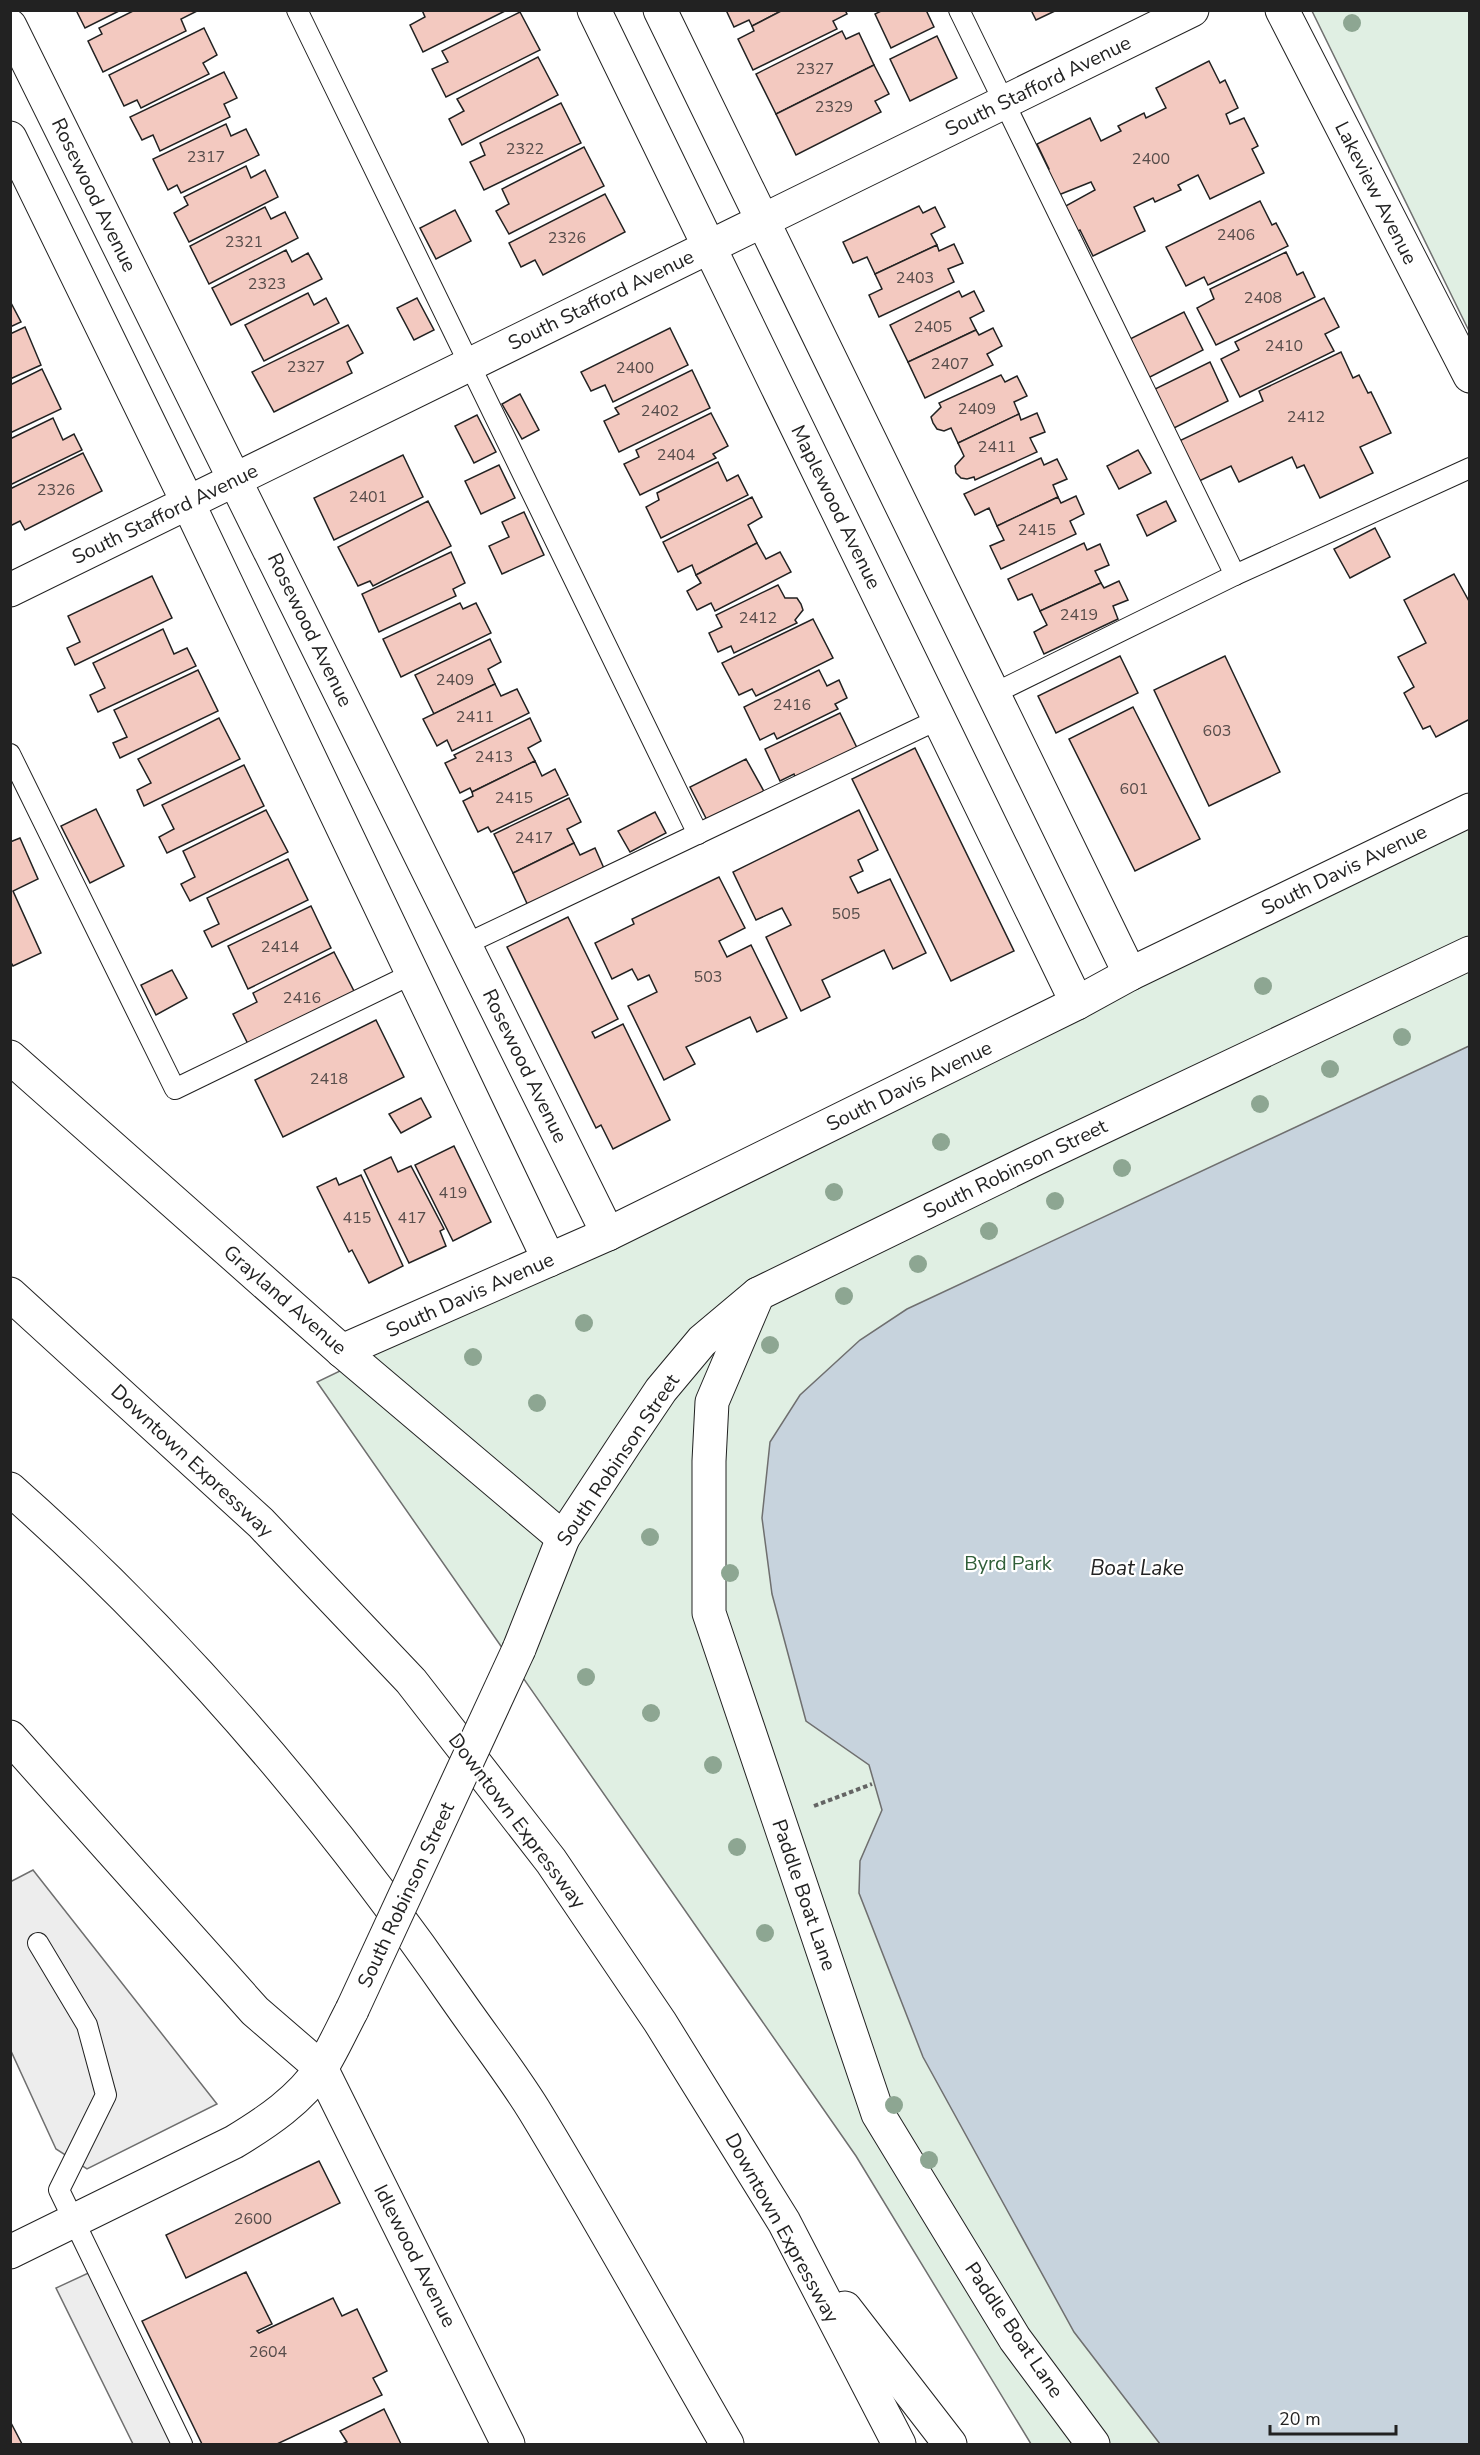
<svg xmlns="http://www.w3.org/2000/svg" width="1480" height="2455" font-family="'Nunito Sans',sans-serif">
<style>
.green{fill:#e0efe3;stroke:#6f6f6f;stroke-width:1.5}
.parking{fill:#ededed;stroke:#6f6f6f;stroke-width:1.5}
.water{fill:#c7d3dd;stroke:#6f6f6f;stroke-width:1.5}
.building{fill:#f3c9c0;stroke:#222;stroke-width:1.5}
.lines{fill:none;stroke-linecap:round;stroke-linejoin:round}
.lane-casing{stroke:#222;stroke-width:22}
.street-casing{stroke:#222;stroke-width:35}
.secondary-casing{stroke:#222;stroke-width:35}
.highway-casing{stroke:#222;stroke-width:35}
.path{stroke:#646464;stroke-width:4;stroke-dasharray:4.5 3;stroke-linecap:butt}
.lane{stroke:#fff;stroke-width:20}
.street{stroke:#fff;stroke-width:33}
.secondary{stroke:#fff;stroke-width:33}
.highway{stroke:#fff;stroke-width:33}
.secondary-bridge-casing{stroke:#222;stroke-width:35;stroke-linecap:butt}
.secondary-bridge{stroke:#fff;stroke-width:33}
.tree{fill:#8da692}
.labels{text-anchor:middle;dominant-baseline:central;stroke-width:4.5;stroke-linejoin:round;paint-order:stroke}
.number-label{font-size:16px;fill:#564c4a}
.street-label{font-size:20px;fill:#222;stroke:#fff}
.park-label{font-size:20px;fill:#2f5e38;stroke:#fff}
.water-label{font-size:21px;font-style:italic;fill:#222;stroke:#fff}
</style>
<rect width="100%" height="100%" fill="#fff"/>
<!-- green -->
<g class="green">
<polygon points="1312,11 1469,11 1469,331"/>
<polygon points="1469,828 1469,2444 1031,2444 856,2156 317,1382"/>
</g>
<!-- parking -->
<g class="parking">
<polygon points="33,1870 217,2104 87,2169 56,2149 11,2051 10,1882"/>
<polygon points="97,2269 182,2444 133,2444 56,2288"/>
</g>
<!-- water -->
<polygon class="water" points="1469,1046 1469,2444 1160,2444 1074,2332 923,2057 859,1893 860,1861 882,1810 869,1765 806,1721 772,1594 762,1518 770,1442 800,1395 860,1340 907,1309"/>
<!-- building -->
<g class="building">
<polygon points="76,10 121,10 85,28"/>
<polygon points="135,10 197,11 181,19 186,31 103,72 88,41 102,34 99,28"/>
<polygon points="422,10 507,10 423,52 410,25 425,17"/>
<polygon points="726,10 783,10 752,26 749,20 734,27"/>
<polygon points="783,10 845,10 847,14 833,21 837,29 753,70 738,39 754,31 752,26"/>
<polygon points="883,10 926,10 934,27 891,48 875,14"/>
<polygon points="1031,10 1057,10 1036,20"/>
<polygon points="520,12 540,50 446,97 432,69 448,62 442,51"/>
<polygon points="204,28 217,55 203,63 209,74 141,108 137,100 124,106 109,75"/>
<polygon points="842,31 846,39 859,33 874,65 776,114 756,74"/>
<polygon points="937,36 957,78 910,101 890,59"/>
<polygon points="538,57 558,95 462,145 449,119 464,111 457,99"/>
<polygon points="1209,61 1220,83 1225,80 1238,108 1226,114 1230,124 1244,118 1258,146 1252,149 1264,173 1210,199 1198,175 1178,185 1181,190 1155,202 1153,198 1134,207 1145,231 1093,256 1080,230 1074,233 1062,208 1095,190 1091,182 1056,196 1044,172 1049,169 1037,144 1090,118 1101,141 1121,131 1118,126 1144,113 1146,118 1166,108 1156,88"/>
<polygon points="874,65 889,94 875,101 881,112 796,155 776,114"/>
<polygon points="224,72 237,98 224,104 230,117 160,151 153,135 142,140 130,117"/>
<polygon points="561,103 581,143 484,190 470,162 485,155 480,143"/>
<polygon points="226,124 231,136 246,129 259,155 181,193 177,185 168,190 153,159"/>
<polygon points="584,147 604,186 509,234 496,211 509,204 502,189"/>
<polygon points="246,166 251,178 265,170 278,197 189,242 174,213 188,205 184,197"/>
<polygon points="605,194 625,232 543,275 535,260 521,267 509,243"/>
<polygon points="1260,201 1272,225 1276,223 1288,246 1208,285 1204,277 1186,286 1166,247"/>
<polygon points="919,206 923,213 935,207 945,227 931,234 937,245 875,274 867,257 853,263 843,242"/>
<polygon points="265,207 271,219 285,212 298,238 209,284 190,246"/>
<polygon points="455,210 471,241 436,259 420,228"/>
<polygon points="954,244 963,263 948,269 954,282 879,317 869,295 882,289 875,274 937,245 939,251"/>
<polygon points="286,250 292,262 308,253 322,279 231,325 212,288"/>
<polygon points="1286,252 1297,275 1303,272 1315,297 1216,345 1197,308 1214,299 1210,289"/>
<polygon points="959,291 962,297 974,291 984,311 970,318 976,330 908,362 890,325"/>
<polygon points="308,293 314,305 326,298 339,323 264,361 245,325"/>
<polygon points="417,298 434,330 414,340 397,308"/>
<polygon points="1324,298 1339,327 1325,334 1334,351 1240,397 1221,359 1239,350 1235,342"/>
<polygon points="10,301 21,322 10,327"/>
<polygon points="1184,312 1203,350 1148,378 1128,340"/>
<polygon points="348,325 363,353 347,362 352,373 274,412 252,372"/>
<polygon points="25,327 41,365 10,379 10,334"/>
<polygon points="670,328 688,365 613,402 605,385 591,391 581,372"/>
<polygon points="993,328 1002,346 987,354 993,365 925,398 908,362 976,330 979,335"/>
<polygon points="1341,352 1353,378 1359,375 1368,393 1371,392 1391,433 1360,447 1373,473 1320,498 1304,465 1297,468 1292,457 1239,482 1231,466 1197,482 1177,442 1263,401 1259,391"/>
<polygon points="1210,362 1228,401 1172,429 1153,390"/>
<polygon points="42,369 61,409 10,433 10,385"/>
<polygon points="692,370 710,408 619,452 604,421 619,414 615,408"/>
<polygon points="1001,375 1005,382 1017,376 1027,396 1014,402 1019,414 958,443 951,428 944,431 937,429 933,423 931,417 941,407 939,403"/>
<polygon points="520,394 539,430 522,439 502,404"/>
<polygon points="711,413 728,446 713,454 716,458 640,495 624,464 639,457 636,450"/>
<polygon points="1037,413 1045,432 1030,438 1037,452 975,480 974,477 967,479 961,478 956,473 955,466 964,456 958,443 1019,414 1021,420"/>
<polygon points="477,415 496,452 474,463 455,426"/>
<polygon points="53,418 63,440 74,434 82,450 10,485 10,439"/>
<polygon points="1138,450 1151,473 1119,489 1107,466"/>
<polygon points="83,453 102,491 25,530 20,521 10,526 10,489"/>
<polygon points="403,455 423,497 334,540 314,498"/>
<polygon points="1041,458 1044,465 1057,459 1067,479 1053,485 1058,497 997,526 989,508 975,515 964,494"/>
<polygon points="718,462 727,481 738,475 748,495 661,538 646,507 659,500 657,493"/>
<polygon points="499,465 515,498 481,514 465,481"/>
<polygon points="1076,496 1084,514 1070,521 1076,534 1001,569 990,546 1004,540 997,526 1058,497 1061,503"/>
<polygon points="752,497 762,517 748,525 757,543 696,575 692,565 678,572 663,542"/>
<polygon points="428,501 451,546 373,586 370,581 358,586 338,547"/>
<polygon points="1166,501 1176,521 1147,536 1137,515"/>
<polygon points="524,512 544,555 502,574 489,546 509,537 502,522"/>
<polygon points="1375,528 1390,557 1350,578 1334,549"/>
<polygon points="757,543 766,559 780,552 791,572 715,611 711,603 697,610 687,591 701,583 696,575"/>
<polygon points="1084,543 1087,550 1100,544 1109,565 1095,571 1101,583 1040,611 1032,594 1018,600 1008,579"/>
<polygon points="451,552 465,583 453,589 456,596 379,632 362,594"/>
<polygon points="1454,574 1470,603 1470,719 1436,737 1430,726 1423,729 1404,693 1414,687 1398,657 1426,643 1404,600"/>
<polygon points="152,576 172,618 75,665 67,648 80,642 68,616"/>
<polygon points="1119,581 1128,600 1113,606 1118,619 1044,654 1034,632 1047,625 1040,611 1101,583 1104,588"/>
<polygon points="778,585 785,598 797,598 801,604 803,610 795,620 797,623 734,653 731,646 718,652 709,633 722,627 716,615"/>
<polygon points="460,603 463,609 476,603 491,633 401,677 383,639"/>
<polygon points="813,619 833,658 756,696 752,689 739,695 722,663"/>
<polygon points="163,629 174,654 187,648 196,666 98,712 90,695 105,688 93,663"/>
<polygon points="490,639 501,662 488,669 495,684 434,714 415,675"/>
<polygon points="1120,656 1138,693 1056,733 1038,696"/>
<polygon points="1225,656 1280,772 1209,806 1154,690"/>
<polygon points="198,670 218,711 120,758 113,743 127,737 114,710"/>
<polygon points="819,670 827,686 839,680 847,698 835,704 838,709 777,739 774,733 760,740 744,707"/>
<polygon points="495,684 501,696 517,689 529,713 452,751 447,740 437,746 423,719"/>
<polygon points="1133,707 1200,839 1135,871 1069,739"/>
<polygon points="840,713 859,752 797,782 794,774 780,781 765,749"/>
<polygon points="219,718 240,759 144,806 137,790 151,783 138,759"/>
<polygon points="530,718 541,741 528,748 535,761 472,792 470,788 460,793 445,763 456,758 454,755"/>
<polygon points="915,748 1014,951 951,981 852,779"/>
<polygon points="746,759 766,795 709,824 690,787"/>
<polygon points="535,761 542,776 555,769 568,795 491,832 488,827 478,832 463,801 473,796 472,792"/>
<polygon points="244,765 264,806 167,853 159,837 174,829 162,805"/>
<polygon points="569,798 581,822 567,829 574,843 513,873 494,834"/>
<polygon points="96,809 124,866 90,883 61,826"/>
<polygon points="266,810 288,852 190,901 181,884 195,877 183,851"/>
<polygon points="859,810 878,850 858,860 863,871 850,877 858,893 890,879 926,953 893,969 884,950 822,980 830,997 801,1011 766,937 791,925 782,908 756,920 733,872"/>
<polygon points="655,812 666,833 630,852 618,831"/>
<polygon points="20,838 38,879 13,891 41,953 13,966 10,961 10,842"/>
<polygon points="574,843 580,855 595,848 606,873 530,910 513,873"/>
<polygon points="288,859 308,900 212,947 204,931 219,924 207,898"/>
<polygon points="719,877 745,928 719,941 727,957 751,945 787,1018 757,1032 750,1017 686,1047 695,1064 664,1080 628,1006 657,992 649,975 638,980 632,969 612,979 595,943 634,924 632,919"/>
<polygon points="311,906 331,948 248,989 228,946"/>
<polygon points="568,917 618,1019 592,1032 595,1038 623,1024 670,1120 613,1149 601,1125 596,1128 507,947"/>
<polygon points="334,952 356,995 250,1048 233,1014 257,1002 253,993"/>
<polygon points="172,970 187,998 156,1015 141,985"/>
<polygon points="376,1020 404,1077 283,1137 255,1080"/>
<polygon points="421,1098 431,1117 401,1133 389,1114"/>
<polygon points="454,1146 491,1222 453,1241 415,1165"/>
<polygon points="391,1157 398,1172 411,1166 444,1229 440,1231 446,1246 409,1263 364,1170"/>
<polygon points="361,1175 403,1266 369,1283 352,1250 349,1252 317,1187 336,1178 339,1185"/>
<polygon points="319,2161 340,2203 186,2278 166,2235"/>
<polygon points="246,2272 272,2324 257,2331 259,2333 333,2298 342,2316 357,2309 387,2371 373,2378 382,2395 277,2444 202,2444 142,2321"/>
<polygon points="384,2409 401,2444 342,2444 347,2442 340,2431"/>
<polygon points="10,2421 22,2444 10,2444"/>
</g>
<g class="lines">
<!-- lane casing -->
<g class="lane-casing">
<g id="lane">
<polyline points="297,10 698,834"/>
<polyline points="959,10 1235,575"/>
<polyline points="993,694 1235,575 1470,468"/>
<polyline points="10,754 175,1089 412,974"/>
<polyline points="466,944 939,719"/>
<polyline points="38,1943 87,2025 106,2095 59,2190 182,2444"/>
</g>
</g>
<!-- street casing -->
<g class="street-casing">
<g id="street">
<polyline points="594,10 1077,1003"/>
<polyline points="660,10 1130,974"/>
<polyline points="10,26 608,1234"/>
<polyline points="10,138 188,503 549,1260"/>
<polyline points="10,590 1192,10"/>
<polyline points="758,1294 712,1402 709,1461 709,1613 878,2114 1015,2339 1093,2444"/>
<polyline points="342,1351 608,1234 1077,1003 1130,974 1470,810"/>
</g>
</g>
<!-- secondary casing -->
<g class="secondary-casing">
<g id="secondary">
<polyline points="1282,10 1470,376"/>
<polyline points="10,1057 342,1351 563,1538"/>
<polyline points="519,1649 563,1538 626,1442 661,1390 702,1341 758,1294 1035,1159 1470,953"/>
<polyline points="321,2068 508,2444"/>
<path d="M10,2252l224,-110c33,-20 66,-42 88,-75 11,-18 20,-38 30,-57"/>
</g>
</g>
<!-- highway casing -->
<g class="highway-casing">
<g id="highway">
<polyline points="10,1294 261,1523 411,1681 551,1861 660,2022 784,2222 899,2444"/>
<path d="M10,1489c171,151 319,325 448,512 25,36 53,72 76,109 67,110 129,223 193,334"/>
<polyline points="10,1737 255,2011 321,2068"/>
<polyline points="845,2308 950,2444"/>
</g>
</g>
<!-- path -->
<polyline class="path" points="814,1806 872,1784"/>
<!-- lane -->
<use href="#lane" class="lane"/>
<!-- street -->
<use href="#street" class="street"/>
<!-- secondary -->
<use href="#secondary" class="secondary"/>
<!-- highway -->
<use href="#highway" class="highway"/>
<!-- secondary-bridge casing -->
<g class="secondary-bridge-casing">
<polyline id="secondary-bridge" points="352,2010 519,1649"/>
</g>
<!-- secondary-bridge -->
<use href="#secondary-bridge" class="secondary-bridge"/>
</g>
<!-- trees -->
<g class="tree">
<circle cx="1352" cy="23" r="9"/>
<circle cx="1263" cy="986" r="9"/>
<circle cx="1402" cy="1037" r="9"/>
<circle cx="1330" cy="1069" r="9"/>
<circle cx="1260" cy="1104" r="9"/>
<circle cx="941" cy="1142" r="9"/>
<circle cx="1122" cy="1168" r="9"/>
<circle cx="834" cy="1192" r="9"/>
<circle cx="1055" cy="1201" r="9"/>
<circle cx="989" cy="1231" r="9"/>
<circle cx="918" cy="1264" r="9"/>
<circle cx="844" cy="1296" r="9"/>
<circle cx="584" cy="1323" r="9"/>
<circle cx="770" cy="1345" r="9"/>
<circle cx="473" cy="1357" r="9"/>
<circle cx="537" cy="1403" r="9"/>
<circle cx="650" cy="1537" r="9"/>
<circle cx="730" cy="1573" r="9"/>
<circle cx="586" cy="1677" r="9"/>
<circle cx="651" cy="1713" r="9"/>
<circle cx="713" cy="1765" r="9"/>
<circle cx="737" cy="1847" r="9"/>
<circle cx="765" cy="1933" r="9"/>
<circle cx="894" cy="2105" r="9"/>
<circle cx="929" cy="2160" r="9"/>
</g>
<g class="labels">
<!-- number labels -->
<g class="number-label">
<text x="815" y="69">2327</text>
<text x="834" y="107">2329</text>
<text x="525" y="149">2322</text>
<text x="206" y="157">2317</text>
<text x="1151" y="159">2400</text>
<text x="1236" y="235">2406</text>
<text x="567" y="238">2326</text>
<text x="244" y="242">2321</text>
<text x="915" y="278">2403</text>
<text x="267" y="284">2323</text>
<text x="1263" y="298">2408</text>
<text x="933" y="327">2405</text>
<text x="1284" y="346">2410</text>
<text x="950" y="364">2407</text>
<text x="306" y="367">2327</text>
<text x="635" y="368">2400</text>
<text x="977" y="409">2409</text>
<text x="660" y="411">2402</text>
<text x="1306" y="417">2412</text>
<text x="997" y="447">2411</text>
<text x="676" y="455">2404</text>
<text x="56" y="490">2326</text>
<text x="368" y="497">2401</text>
<text x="1037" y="530">2415</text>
<text x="1079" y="615">2419</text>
<text x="758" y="618">2412</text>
<text x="455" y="680">2409</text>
<text x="792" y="705">2416</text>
<text x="475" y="717">2411</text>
<text x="1217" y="731">603</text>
<text x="494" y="757">2413</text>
<text x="1134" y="789">601</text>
<text x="514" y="798">2415</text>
<text x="534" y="838">2417</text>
<text x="846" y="914">505</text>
<text x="280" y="947">2414</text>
<text x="708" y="977">503</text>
<text x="302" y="998">2416</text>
<text x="329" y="1079">2418</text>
<text x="453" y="1193">419</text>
<text x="357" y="1218">415</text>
<text x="412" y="1218">417</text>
<text x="253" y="2219">2600</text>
<text x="268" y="2352">2604</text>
</g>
<!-- street labels -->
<g class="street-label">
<text transform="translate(1038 86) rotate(-26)">South Stafford Avenue</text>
<text transform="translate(1376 193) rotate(63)">Lakeview Avenue</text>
<text transform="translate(94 195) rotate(64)">Rosewood Avenue</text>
<text transform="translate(601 300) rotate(-26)">South Stafford Avenue</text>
<text transform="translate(836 507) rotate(64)">Maplewood Avenue</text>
<text transform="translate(165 514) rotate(-26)">South Stafford Avenue</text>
<text transform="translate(310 630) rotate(64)">Rosewood Avenue</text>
<text transform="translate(1344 870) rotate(-26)">South Davis Avenue</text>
<text transform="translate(525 1066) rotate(64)">Rosewood Avenue</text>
<text transform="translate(909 1086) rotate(-26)">South Davis Avenue</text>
<text transform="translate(1015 1169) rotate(-26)">South Robinson Street</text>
<text transform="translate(470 1295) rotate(-24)">South Davis Avenue</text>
<text transform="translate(285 1300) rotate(41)">Grayland Avenue</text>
<text transform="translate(618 1460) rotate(-56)">South Robinson Street</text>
<text transform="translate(192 1461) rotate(43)">Downtown Expressway</text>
<text transform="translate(517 1821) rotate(53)">Downtown Expressway</text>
<text transform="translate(406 1895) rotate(-65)">South Robinson Street</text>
<text transform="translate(804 1895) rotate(71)">Paddle Boat Lane</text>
<text transform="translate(782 2228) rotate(61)">Downtown Expressway</text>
<text transform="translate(415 2256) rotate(63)">Idlewood Avenue</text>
<text transform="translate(1014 2330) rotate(56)">Paddle Boat Lane</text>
</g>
<!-- park labels -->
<g class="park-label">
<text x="1008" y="1563">Byrd Park</text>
</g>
<!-- water labels -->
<g class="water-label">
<text x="1137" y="1568">Boat Lake</text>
</g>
</g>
<!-- border -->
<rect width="1480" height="2455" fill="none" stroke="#222222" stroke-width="24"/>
<!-- scale -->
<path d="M1270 2425v9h126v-9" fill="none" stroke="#222222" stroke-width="3"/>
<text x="1279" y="2425" font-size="18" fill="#222222" stroke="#ffffff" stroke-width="4.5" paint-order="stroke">20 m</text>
</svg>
